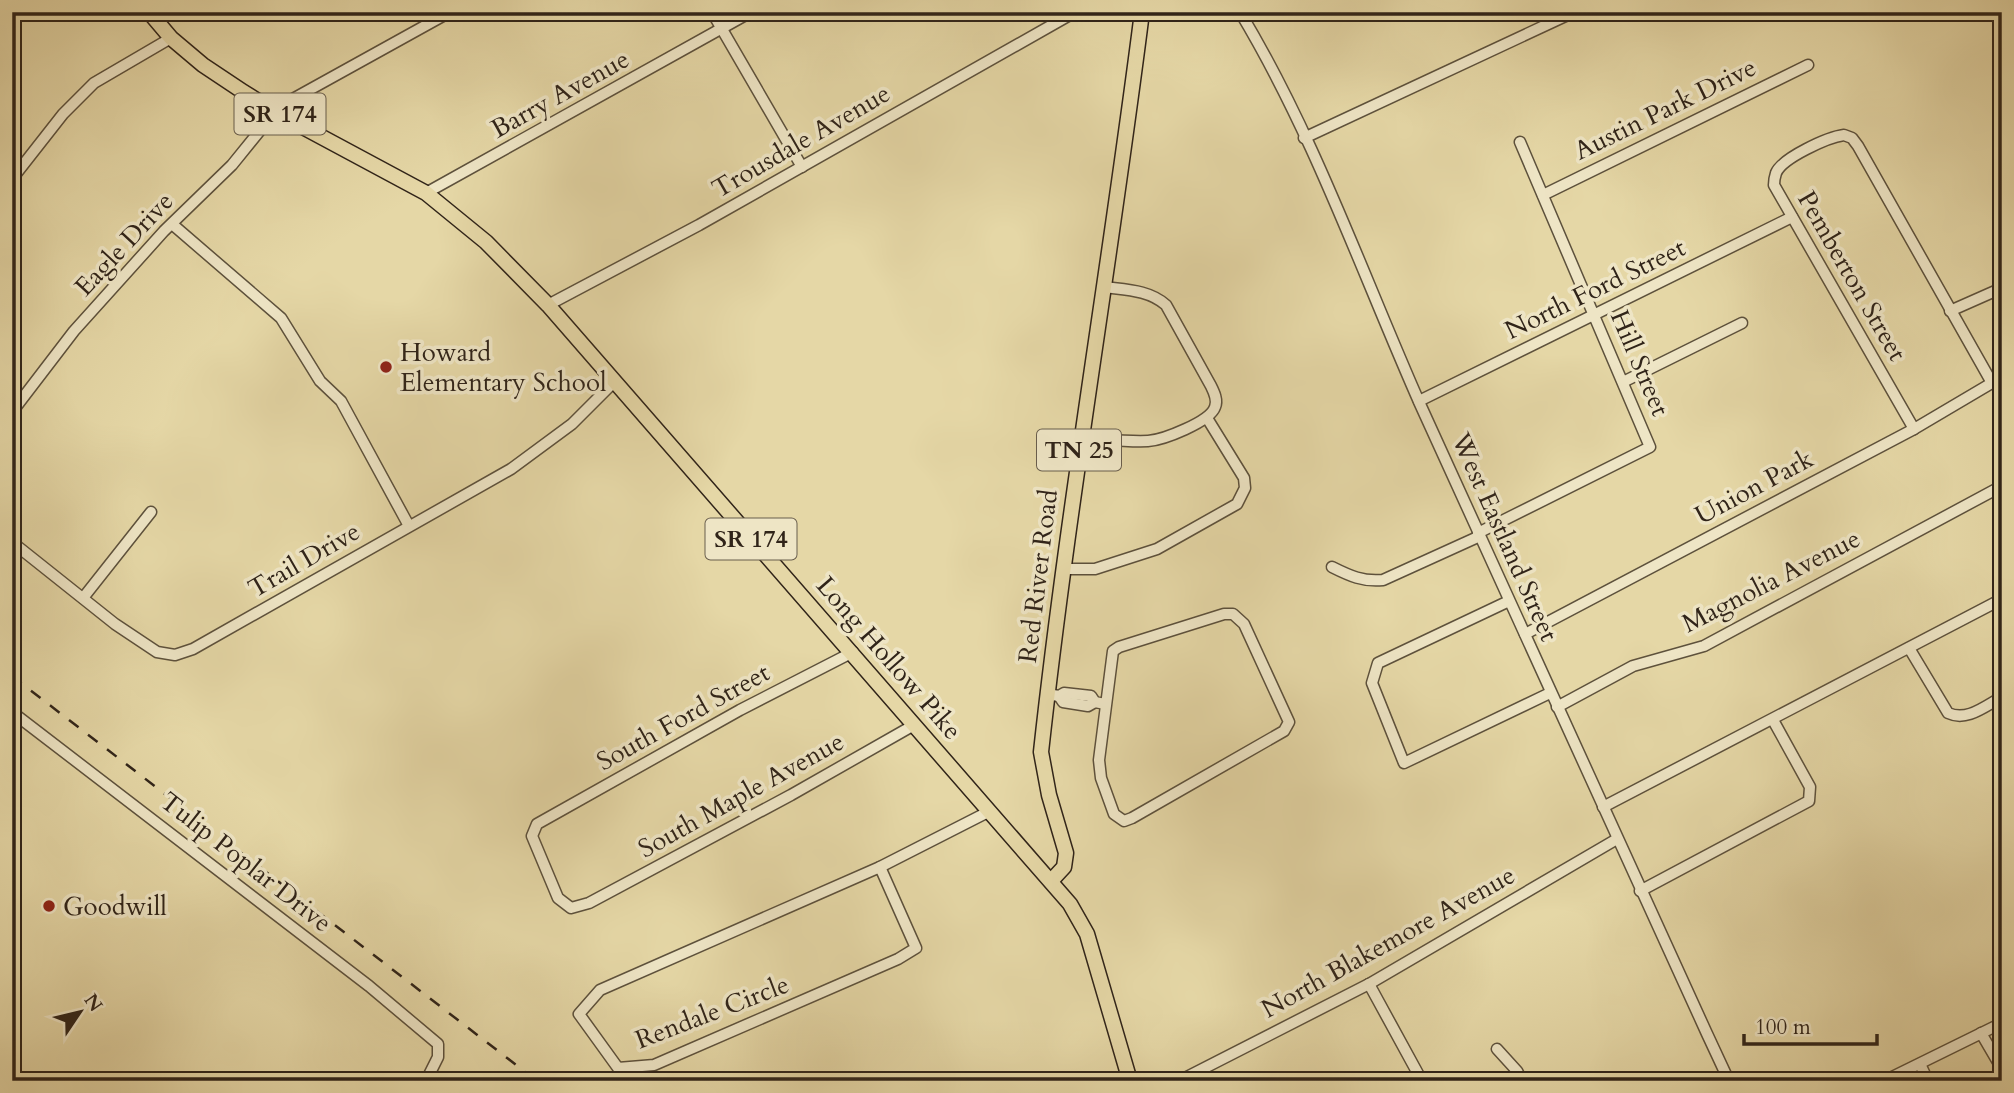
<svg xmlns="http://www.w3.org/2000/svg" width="2014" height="1093" font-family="Cardo,serif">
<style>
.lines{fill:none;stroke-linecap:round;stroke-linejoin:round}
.minor-casing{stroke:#5d513c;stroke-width:13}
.major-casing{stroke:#302419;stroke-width:17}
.minor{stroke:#eee5c5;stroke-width:10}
.major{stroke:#e5d7a6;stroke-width:14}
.rail{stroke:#302419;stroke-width:2.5;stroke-dasharray:12 12;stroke-linecap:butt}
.poi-dot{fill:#8f2418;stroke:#eee5c5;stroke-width:2.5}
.labels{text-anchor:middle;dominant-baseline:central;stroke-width:7;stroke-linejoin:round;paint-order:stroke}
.shield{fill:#eee5c5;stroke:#695e4d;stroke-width:2}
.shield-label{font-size:24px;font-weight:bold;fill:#302419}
.street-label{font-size:26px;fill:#302419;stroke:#eee5c5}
.poi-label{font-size:26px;fill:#302419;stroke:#eee5c5;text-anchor:start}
</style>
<rect width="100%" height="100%" fill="#e5d7a6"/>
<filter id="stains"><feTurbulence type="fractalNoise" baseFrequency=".00286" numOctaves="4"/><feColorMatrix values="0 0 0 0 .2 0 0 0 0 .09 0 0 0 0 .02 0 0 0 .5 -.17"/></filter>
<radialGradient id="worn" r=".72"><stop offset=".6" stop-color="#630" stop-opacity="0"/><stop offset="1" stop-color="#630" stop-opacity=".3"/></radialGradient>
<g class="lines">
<!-- minor casing -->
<g class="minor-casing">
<g id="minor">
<polyline points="712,12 802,167"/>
<path d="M1240,12c74,123 122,261 180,392 101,226 204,452 309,677"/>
<polyline points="1304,138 1574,12"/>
<polyline points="12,179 63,114 94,83 171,38"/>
<polyline points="426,193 751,12"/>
<polyline points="1543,195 1808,65"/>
<polyline points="172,224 281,318 320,381 341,401 409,526"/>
<polyline points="548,305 699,225 1075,12"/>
<polyline points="1950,311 2002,288"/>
<polyline points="1623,382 1742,323"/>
<polyline points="1419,401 1792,217"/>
<polyline points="12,412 74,331 164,231 232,165 275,112 291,100 450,12"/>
<path d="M1914,429l-140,-244c0,-3 1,-9 2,-12 6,-15 52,-36 68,-38l8,3 6,8 134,237"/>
<path d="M1081,438c22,1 45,4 67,3 15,-1 62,-19 67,-34 3,-7 -1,-15 -4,-21l-45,-81c-17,-15 -39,-15 -62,-18"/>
<polyline points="1478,533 1650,447 1520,142"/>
<polyline points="12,542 115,624 157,652 175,655 193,649 511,469 572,424 614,382"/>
<path d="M1332,567c18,9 31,15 51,13l97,-44"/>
<polyline points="1065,569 1095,569 1157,549 1237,504 1245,488 1244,478 1207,418"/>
<polyline points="83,598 151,512"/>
<polyline points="1509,601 1378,663 1372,683 1404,763 1550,693"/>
<polygon points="1224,614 1233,614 1244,624 1289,722 1284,731 1132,818 1124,821 1114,814 1101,778 1099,760 1113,651 1119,647"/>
<polyline points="1525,634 1914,429 2002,377"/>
<path d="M1909,648l39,65c19,9 37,-7 54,-16"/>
<polyline points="853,652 740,710 537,824 532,836 558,898 571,908 589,903 791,795 914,725"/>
<polyline points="1047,694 1059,696 1064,693 1091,696 1095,702 1105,704"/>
<polyline points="1059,696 1063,702 1088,706 1095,702"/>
<polyline points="1557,707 1633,666 1704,646 2002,486"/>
<polyline points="12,712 369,986 438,1044 438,1057 426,1081"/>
<polyline points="1603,807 2002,599"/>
<polygon points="880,867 916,948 898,959 654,1065 618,1068 579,1014 600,990"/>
<polyline points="880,867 990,811"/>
<polyline points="1640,891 1809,801 1810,787 1773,720"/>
<polyline points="1369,984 1422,1081"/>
<polyline points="1981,1033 2002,1069"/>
<polyline points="1497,1049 1517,1071 1522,1081"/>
<polyline points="1920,1064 1928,1081"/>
<polyline points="1179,1081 1369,984 1617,839"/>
<polyline points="1884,1081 2002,1023"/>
</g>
</g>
<!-- major casing -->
<g class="major-casing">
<g id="major">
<polyline points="149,12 171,38 203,65 242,91 275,112 426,193 486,242 548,305 1070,904 1087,934 1130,1081"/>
<path d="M1051,881l13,-14 2,-14 -17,-58 -8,-43c27,-247 70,-493 101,-740"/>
</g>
</g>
<!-- minor -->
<use href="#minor" class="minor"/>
<!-- major -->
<use href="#major" class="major"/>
<!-- rail -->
<polyline class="rail" points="12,676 537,1081"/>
</g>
<!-- markers -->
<g class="poi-dot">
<circle cx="386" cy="367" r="7"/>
<circle cx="49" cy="906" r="7"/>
</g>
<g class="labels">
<!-- shield labels -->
<g class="shield">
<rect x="234.5" y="93.5" width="91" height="41" rx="5"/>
<rect x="1037" y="429.5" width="84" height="41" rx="5"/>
<rect x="705.5" y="518.5" width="91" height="41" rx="5"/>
</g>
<g class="shield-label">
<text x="280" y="114">SR 174</text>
<text x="1079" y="450">TN 25</text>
<text x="751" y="539">SR 174</text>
</g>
<!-- street labels -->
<g class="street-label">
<text transform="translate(560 94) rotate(-29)">Barry Avenue</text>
<text transform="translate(1665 109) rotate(-26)">Austin Park Drive</text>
<text transform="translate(801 141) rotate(-30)">Trousdale Avenue</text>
<text transform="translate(124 244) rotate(-47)">Eagle Drive</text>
<text transform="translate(1852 276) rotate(60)">Pemberton Street</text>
<text transform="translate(1595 289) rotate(-26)">North Ford Street</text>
<text transform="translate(1640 363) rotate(67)">Hill Street</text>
<text transform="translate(1754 487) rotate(-28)">Union Park</text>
<text transform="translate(1505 537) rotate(66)">West Eastland Street</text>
<text transform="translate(304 560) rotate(-30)">Trail Drive</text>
<text transform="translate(1038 576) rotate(-83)">Red River Road</text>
<text transform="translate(1771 581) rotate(-27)">Magnolia Avenue</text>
<text transform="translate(889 658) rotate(49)">Long Hollow Pike</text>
<text transform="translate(683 717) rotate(-29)">South Ford Street</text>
<text transform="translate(741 795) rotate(-29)">South Maple Avenue</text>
<text transform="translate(246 862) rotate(38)">Tulip Poplar Drive</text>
<text transform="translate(1388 942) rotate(-29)">North Blakemore Avenue</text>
<text transform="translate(712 1012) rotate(-21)">Rendale Circle</text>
</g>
<!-- poi labels -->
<g class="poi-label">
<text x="400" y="352">Howard<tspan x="400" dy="30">Elementary School</tspan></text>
<text x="63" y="906">Goodwill</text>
</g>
</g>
<!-- margin -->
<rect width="2014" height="1093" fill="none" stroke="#e5d7a6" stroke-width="42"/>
<rect x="14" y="14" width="1986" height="1065" fill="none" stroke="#302419" stroke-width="3.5"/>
<rect x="21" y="21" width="1972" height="1051" fill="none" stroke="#302419" stroke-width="2"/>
<!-- north arrow -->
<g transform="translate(80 1012) rotate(55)" stroke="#eee5c5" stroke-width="5" paint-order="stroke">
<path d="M0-5L12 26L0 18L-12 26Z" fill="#302419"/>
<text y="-10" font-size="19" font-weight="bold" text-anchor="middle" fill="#302419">N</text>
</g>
<!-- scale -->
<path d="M1744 1034v10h133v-10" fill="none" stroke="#302419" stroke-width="3.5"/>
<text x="1755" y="1034" font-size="21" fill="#302419" stroke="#eee5c5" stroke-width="5" paint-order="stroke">100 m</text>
<rect width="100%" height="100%" filter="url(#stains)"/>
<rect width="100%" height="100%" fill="url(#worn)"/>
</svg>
